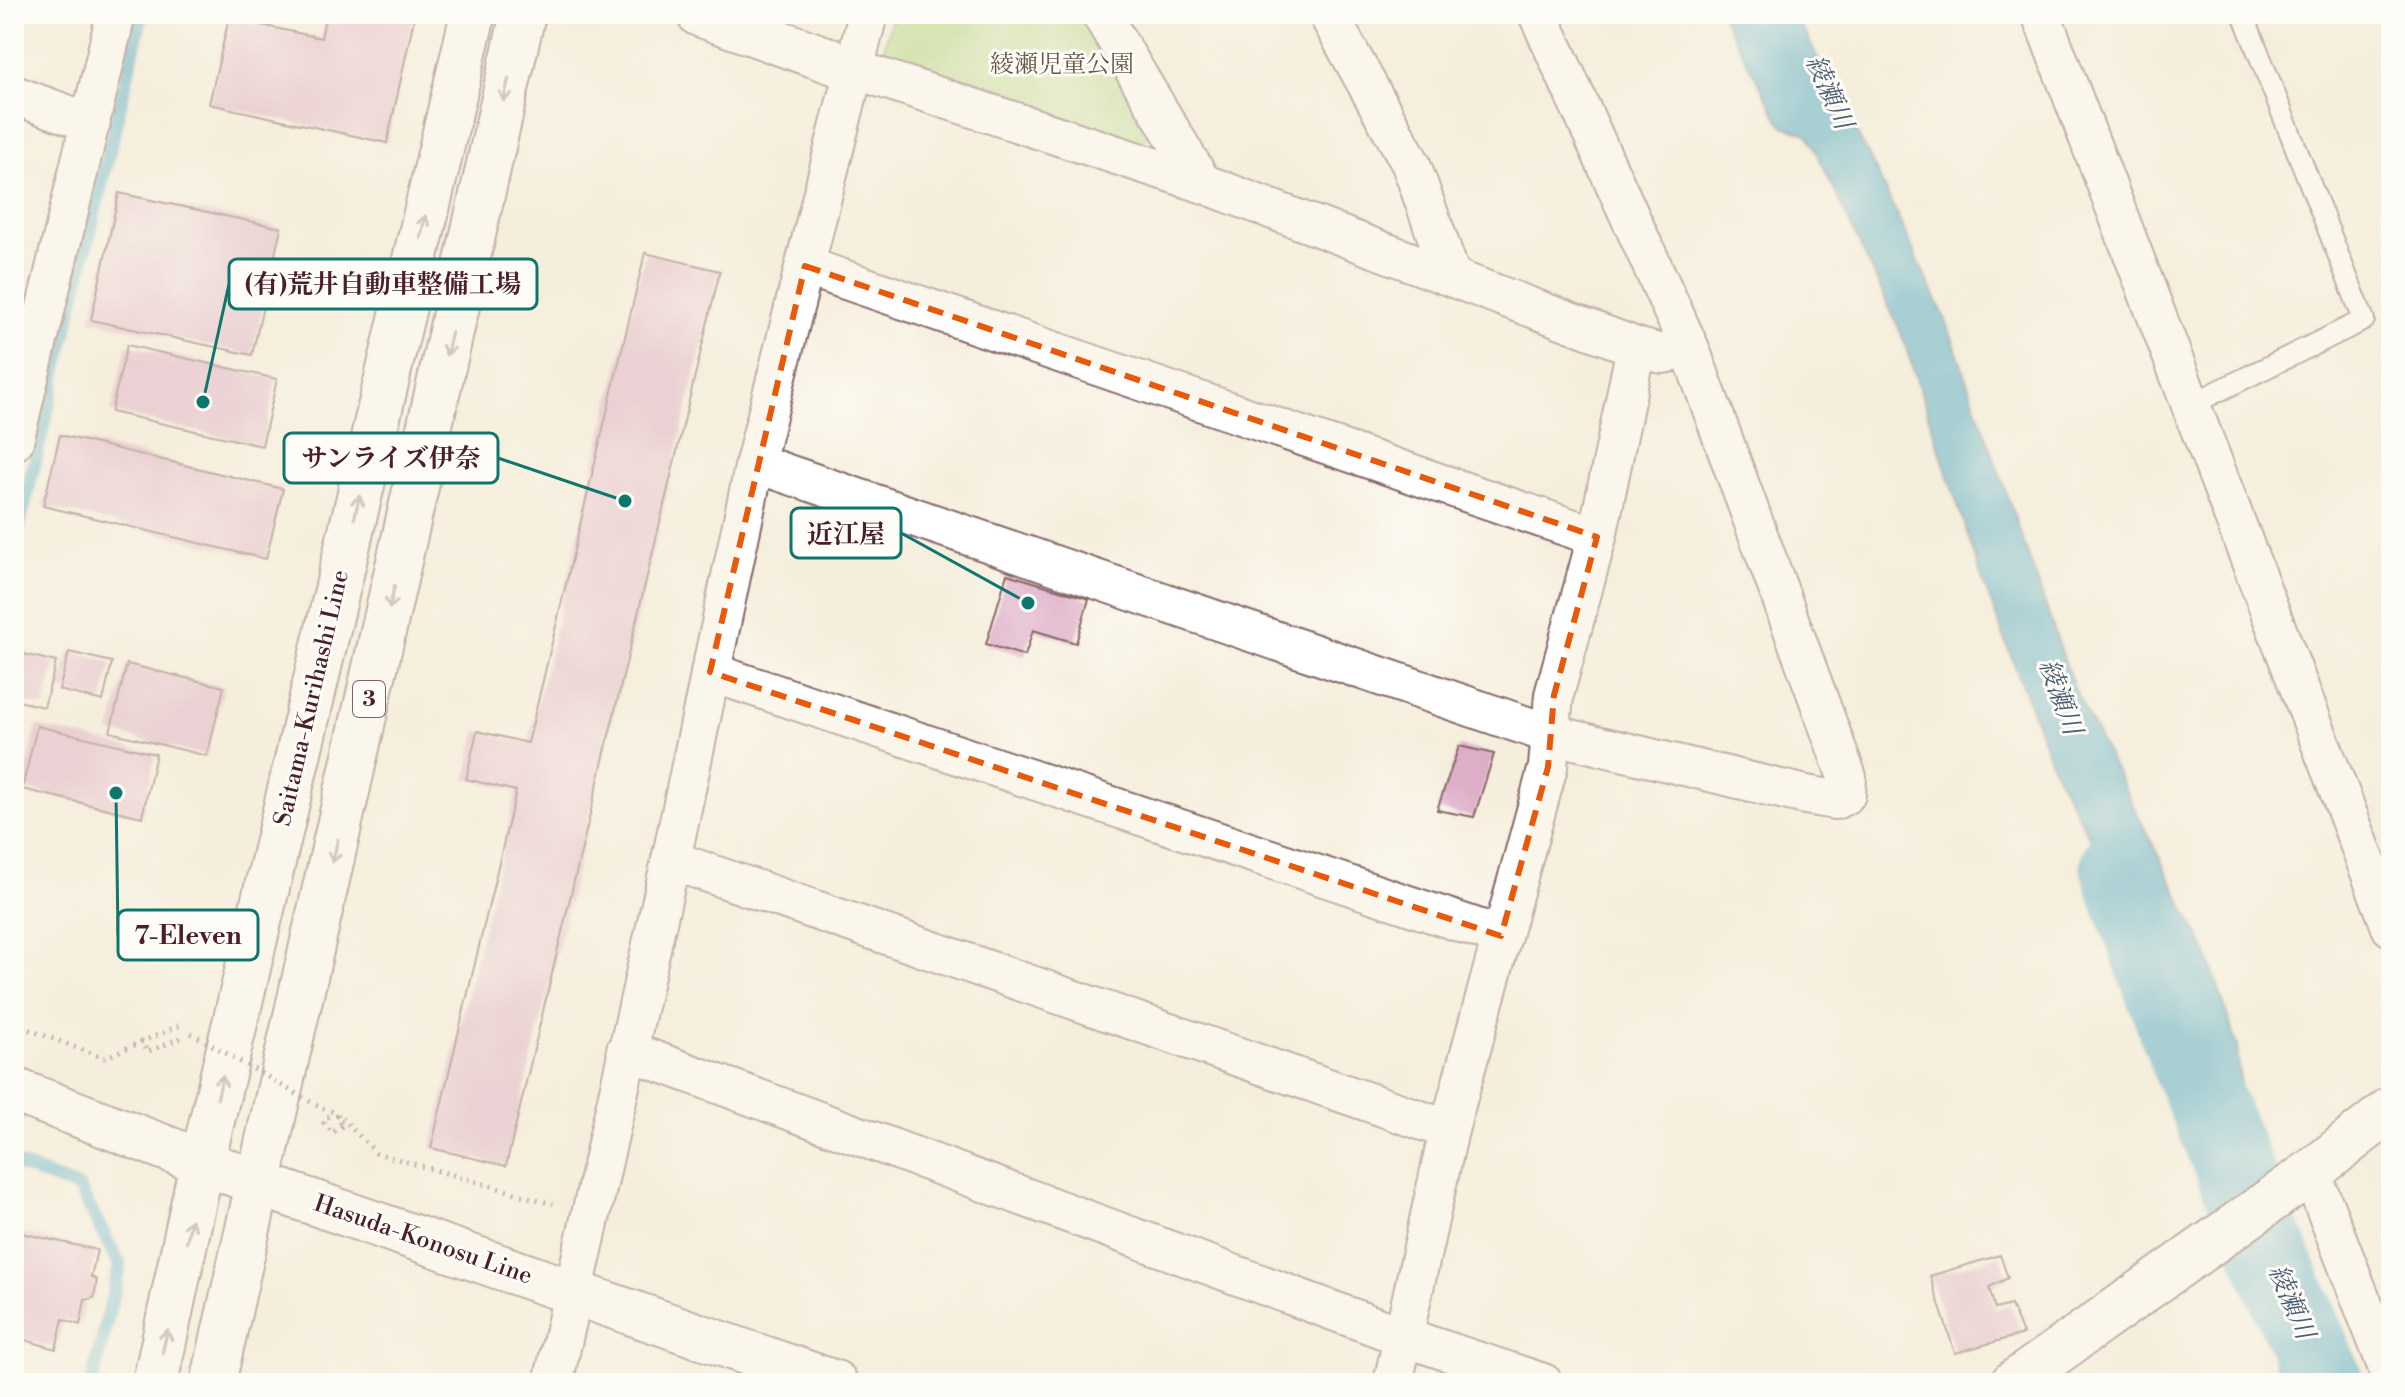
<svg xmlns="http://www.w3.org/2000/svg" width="2405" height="1397" font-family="'Libre Bodoni','Noto Serif JP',serif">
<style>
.green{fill:#afd57f;stroke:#7c7a55;stroke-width:2}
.water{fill:#49a8c8;stroke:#4a647a;stroke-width:2}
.pier{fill:#f6eedc}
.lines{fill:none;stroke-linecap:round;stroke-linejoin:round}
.stream{stroke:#49a8c8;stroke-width:14}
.river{stroke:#49a8c8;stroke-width:78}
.building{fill:#deadc8}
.lane-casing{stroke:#866769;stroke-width:24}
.street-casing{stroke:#866769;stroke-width:42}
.secondary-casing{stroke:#866769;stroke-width:48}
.primary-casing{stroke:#866769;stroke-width:48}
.path{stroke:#866769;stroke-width:5;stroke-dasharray:2 6;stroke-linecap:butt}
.lane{stroke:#fff;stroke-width:20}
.street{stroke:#fff;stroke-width:38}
.secondary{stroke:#fff;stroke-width:44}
.primary{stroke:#fff;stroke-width:44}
.path-bridge{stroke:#866769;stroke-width:5;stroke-dasharray:2 6;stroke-linecap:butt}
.oneway{stroke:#ae9aa0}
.marked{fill:none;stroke:#e8590c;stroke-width:6;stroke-dasharray:16 10;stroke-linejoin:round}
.labels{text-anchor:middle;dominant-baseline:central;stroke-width:6;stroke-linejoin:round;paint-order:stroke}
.shield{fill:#fdfcf7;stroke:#806168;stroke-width:2}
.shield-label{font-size:22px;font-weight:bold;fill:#4a1f2b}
.park-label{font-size:24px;fill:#685644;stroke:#fdfcf7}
.street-label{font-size:24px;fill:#4a1f2b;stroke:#fdfcf7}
.water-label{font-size:26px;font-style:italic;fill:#4a5d72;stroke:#fdfcf7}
.leader{fill:none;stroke:#0f766e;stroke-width:3}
.callout-dot{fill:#0f766e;stroke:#fdfcf7;stroke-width:3}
.callout{fill:#fdfcf7;stroke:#0f766e;stroke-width:3}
.callout-label{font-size:26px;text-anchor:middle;font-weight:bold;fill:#4a1f2b}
</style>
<rect width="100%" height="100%" fill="#fdfcf7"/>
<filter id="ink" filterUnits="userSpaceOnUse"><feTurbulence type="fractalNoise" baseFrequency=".0125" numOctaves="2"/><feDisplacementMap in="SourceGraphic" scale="16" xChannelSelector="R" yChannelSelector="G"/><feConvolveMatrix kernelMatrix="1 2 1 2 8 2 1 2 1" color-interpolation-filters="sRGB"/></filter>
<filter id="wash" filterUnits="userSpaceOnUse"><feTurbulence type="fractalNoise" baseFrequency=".006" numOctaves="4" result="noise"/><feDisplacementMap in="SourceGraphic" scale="32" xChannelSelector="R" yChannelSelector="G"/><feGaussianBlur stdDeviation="1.8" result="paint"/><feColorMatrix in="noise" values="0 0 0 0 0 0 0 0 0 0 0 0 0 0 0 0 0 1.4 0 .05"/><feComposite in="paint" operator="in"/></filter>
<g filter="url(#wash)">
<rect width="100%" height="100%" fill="#f6eedc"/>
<!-- green -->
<polygon class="green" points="893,14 1090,14 1161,128 1137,144 882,57"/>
<!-- water -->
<polygon class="water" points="1721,14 1795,14 1876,170 1946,320 2075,690 2206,950 2237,1045 2244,1125 2342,1383 2291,1383 2253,1277 2180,1011 2054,770 1982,579 1901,333 1808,134 1782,126"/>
<!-- pier -->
<polygon class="pier" points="2261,1158 2291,1238 2247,1268 2224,1185"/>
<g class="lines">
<!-- stream -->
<g class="stream">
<polyline points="14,548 142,14"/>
<polyline points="14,1163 79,1188 120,1265 92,1383"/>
</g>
<!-- river -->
<polyline class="river" points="2119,866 2194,1074 2325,1383"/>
</g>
<g id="blocks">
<!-- building -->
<g class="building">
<polygon points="326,14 415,14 387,143 209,104 229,18 321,38"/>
<polygon points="119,193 281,228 252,355 91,320"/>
<polygon points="645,253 720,271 506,1166 431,1148 516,791 466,779 477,731 528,743"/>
<polygon points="127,345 277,379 262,446 111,412"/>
<polygon points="60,435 283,489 266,559 43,506"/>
<polygon points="1007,574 1089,599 1076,643 1033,630 1025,656 986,644"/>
<polygon points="69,652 112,662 103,701 59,690"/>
<polygon points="24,654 56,662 44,707 14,700 14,664 21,666"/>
<polygon points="127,664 224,687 207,756 110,732"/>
<polygon points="37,726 156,754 142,817 22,789"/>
<polygon points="1459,746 1494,754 1474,817 1437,810"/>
<polygon points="21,1233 97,1250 91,1277 97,1280 94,1298 85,1300 80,1325 63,1319 56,1349 14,1337 14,1262"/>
<polygon points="2000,1255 2008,1278 1989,1287 1995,1309 2011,1305 2023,1334 1955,1353 1930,1276"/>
</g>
</g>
</g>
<g filter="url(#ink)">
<use href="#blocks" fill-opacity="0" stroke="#866769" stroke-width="2"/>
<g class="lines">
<!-- lane casing -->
<g class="lane-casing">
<polyline id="lane" points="2190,405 2364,320 2243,14"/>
</g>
<!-- street casing -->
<g class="street-casing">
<g id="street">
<polyline points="1101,14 1202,183"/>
<polyline points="1328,14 1411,164 1451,276"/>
<polyline points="2041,14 2391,927"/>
<polyline points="854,69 1202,183 1636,347 1662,354 1690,349"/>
<polyline points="14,95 91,123"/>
<polyline points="805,266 1597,537"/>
<polyline points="14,441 116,14"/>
<polyline points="755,463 1550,734 1806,795 1835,800 1846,794 1847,777 1690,349 1538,14"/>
<polyline points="710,672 1501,936"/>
<polyline points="671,860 1449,1130"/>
<polyline points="626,1050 1404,1337 1543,1383"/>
<polyline points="2311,1172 2391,1376"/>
<polyline points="553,1383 671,860 755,463 868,14"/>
<polyline points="1393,1383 1449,1130 1548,767 1554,695 1597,537 1636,347"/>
</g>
</g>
<!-- secondary casing -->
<g class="secondary-casing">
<g id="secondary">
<polyline points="699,14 854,69"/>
<polyline points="14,1090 260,1184 835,1383"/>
<polyline points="2013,1383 2311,1172 2391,1109"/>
</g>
</g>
<!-- primary casing -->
<g class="primary-casing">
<g id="primary">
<polyline points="155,1383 202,1163 473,14"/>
<polyline points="213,1383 523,14"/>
</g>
</g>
<!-- path -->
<g class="path">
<polyline points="14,1024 104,1058 183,1024"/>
<polyline points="141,1040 147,1052 186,1036"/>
<polyline points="342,1126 332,1133 324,1123 327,1117 339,1115 376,1153 553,1204"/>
</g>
<!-- lane -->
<use href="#lane" class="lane"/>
<!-- street -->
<use href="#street" class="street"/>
<!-- secondary -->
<use href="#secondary" class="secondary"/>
<!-- primary -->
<use href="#primary" class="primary"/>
<!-- path-bridge -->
<polyline class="path-bridge" points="191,1033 321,1108 337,1113 342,1126"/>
</g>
<!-- one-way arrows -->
<defs><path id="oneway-shaft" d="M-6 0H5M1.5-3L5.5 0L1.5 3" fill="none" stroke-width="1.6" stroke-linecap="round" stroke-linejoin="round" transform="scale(2)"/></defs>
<g class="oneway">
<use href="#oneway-shaft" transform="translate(506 90) rotate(103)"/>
<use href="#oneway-shaft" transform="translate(423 227) rotate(-77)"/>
<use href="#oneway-shaft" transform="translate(449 344) rotate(103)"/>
<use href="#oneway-shaft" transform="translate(357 507) rotate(-77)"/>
<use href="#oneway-shaft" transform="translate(392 597) rotate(103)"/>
<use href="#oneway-shaft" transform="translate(335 851) rotate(103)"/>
<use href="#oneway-shaft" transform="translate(220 1087) rotate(-77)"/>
<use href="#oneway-shaft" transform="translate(189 1231) rotate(-78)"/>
<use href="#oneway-shaft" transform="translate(165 1341) rotate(-77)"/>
</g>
</g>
<!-- marked area -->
<path d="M0 0H2405V1397H0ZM805,266l792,271 -43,158 -6,72 -47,169 -791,-264z" fill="#f6eedc" fill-opacity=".55" fill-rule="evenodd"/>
<path class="marked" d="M805,266l792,271 -43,158 -6,72 -47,169 -791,-264z"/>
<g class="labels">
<!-- shield labels -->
<rect class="shield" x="353" y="681" width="32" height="36" rx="6"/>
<g class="shield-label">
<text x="369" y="699">3</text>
</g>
<!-- park labels -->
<g class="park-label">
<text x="1062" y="65">綾瀬児童公園</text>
</g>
<!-- street labels -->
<g class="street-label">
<text transform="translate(312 698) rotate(-77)">Saitama-Kurihashi Line</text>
<text transform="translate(423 1240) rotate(19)">Hasuda-Konosu Line</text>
</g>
<!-- water labels -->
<g class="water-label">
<text transform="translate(1829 92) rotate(66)">綾瀬川</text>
<text transform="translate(2060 697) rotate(70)">綾瀬川</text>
<text transform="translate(2291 1302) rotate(67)">綾瀬川</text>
</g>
</g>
<!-- callouts -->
<path class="leader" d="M203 402L229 284M625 501L498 458M1028 603L901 533M116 793L118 935"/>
<g class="callout-dot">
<circle cx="203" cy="402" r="8"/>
<circle cx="625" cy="501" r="8"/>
<circle cx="1028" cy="603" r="8"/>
<circle cx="116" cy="793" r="8"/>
</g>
<g class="callout">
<rect x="229" y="259" width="308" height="50" rx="8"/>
<rect x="284" y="433" width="214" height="50" rx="8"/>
<rect x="791" y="508" width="110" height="50" rx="8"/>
<rect x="118" y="910" width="140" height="50" rx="8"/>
</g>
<g class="callout-label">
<text x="383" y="293">(有)荒井自動車整備工場</text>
<text x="391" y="467">サンライズ伊奈</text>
<text x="846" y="543">近江屋</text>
<text x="188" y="944">7-Eleven</text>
</g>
<!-- margin -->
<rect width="2405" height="1397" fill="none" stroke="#fdfcf7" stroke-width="48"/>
</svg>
